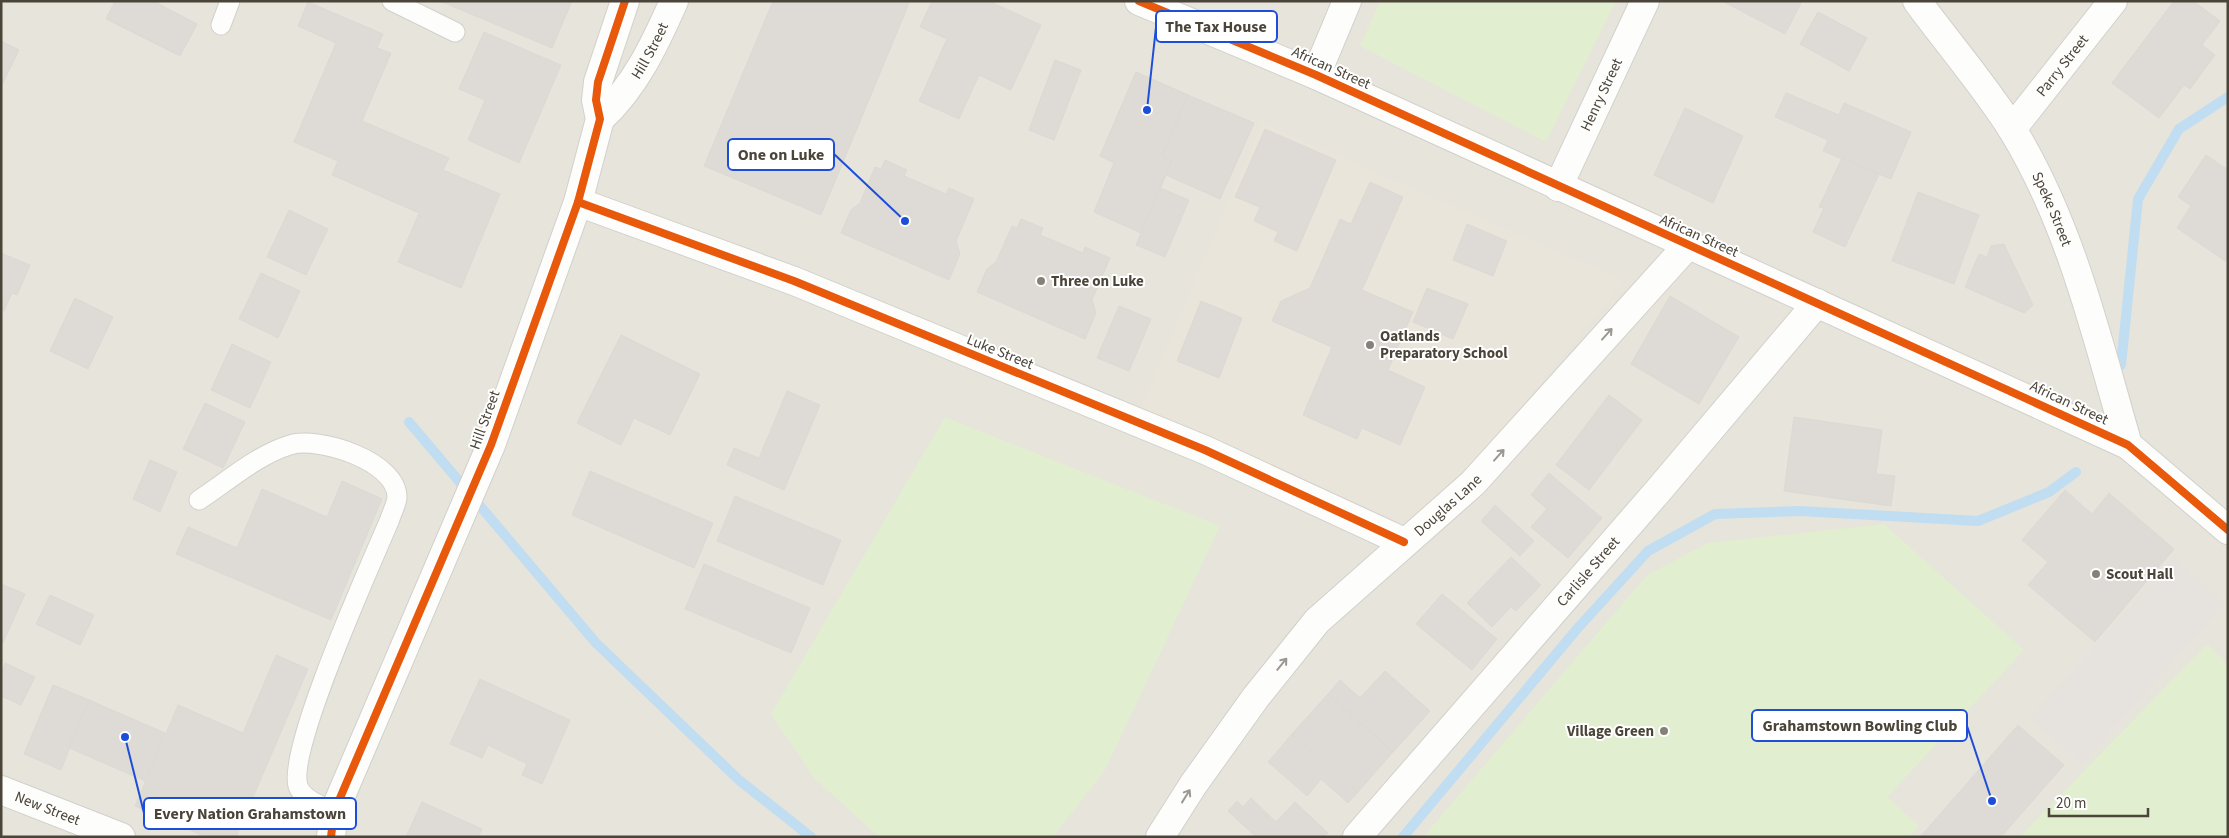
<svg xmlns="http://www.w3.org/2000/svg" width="2229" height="838" font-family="'Source Sans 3',sans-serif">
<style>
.residential{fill:#e7e4dc}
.education{fill:#eae5da}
.green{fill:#e1eecf}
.parking{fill:#e6e3df}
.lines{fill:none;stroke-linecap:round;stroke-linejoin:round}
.stream{stroke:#c0ddf1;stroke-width:10}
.building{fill:#dedbd6;stroke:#dcd9d4}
.service-casing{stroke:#d2d0cb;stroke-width:21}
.minor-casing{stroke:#d2d0cb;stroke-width:30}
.tertiary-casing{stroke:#d2d0cb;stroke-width:30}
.service{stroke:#fdfdfc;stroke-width:19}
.minor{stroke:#fdfdfc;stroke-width:28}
.tertiary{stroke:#fdfdfc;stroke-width:28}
.cycleway-casing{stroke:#fff;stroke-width:11}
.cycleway{stroke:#e8590c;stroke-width:8}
.oneway{stroke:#9b9791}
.poi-dot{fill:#868178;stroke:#fff;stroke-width:2}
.labels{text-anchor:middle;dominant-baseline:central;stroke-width:4;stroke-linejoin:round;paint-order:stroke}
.street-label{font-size:15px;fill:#4b4439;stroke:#fff}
.poi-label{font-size:15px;font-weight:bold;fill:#4b4439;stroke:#fff;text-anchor:start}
.leader{fill:none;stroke:#1d4ed8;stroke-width:2}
.callout-dot{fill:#1d4ed8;stroke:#fff;stroke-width:2}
.callout{fill:#fff;stroke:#1d4ed8;stroke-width:2}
.callout-label{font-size:16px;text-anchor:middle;font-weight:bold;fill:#4b4439}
</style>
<rect width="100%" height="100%" fill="#f4f2ee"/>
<!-- residential -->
<rect class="residential" x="1" y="1" width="2227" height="836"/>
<!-- education -->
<polygon class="education" points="1262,123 1624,281 1476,463 1408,525 1141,409"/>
<!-- green -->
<g class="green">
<polygon points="1380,1 1616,1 1546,142 1360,46"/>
<polygon points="945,417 1220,526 1105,770 1053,837 879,837 815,779 771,714"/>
<polygon points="1884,524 2024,650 1887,797 1919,826 1909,837 1423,837 1647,575 1708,543"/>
<polygon points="2207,644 2228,664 2228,837 2020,837"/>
</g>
<!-- parking -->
<polygon class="parking" points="2174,557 2225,603 2082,764 2030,718"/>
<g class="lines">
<!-- stream -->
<g class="stream">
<polyline points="2121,365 2138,199 2179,129 2228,97"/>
<polyline points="409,422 596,643 739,780 811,837"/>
<polyline points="1403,837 1577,629 1648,551 1715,514 1800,511 1978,521 2049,492 2076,472"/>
</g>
</g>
<!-- building -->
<g class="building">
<polygon points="115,1 153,1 197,24 180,56 106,19"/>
<polygon points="440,1 572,1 552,48"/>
<polygon points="773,1 910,1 821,215 704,166"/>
<polygon points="932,1 989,1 1041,25 1011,90 979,75 959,119 919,101 947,39 920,27"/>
<polygon points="1722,1 1802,1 1785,34"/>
<polygon points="2174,1 2193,1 2220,21 2202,45 2215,55 2190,89 2184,85 2159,118 2112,83"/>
<polygon points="308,2 383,34 377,48 391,53 362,121 449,158 443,170 500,194 461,288 398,262 419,213 332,175 338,161 294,142 336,43 298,26"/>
<polygon points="1818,12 1867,38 1849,71 1800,44"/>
<polygon points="484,32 561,65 519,163 468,140 485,100 459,89"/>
<polygon points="1,41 19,50 1,87"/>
<polygon points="1055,60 1081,70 1054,140 1029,130"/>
<polygon points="1136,72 1188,95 1162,156 1172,161 1141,233 1094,212 1114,163 1100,156"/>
<polygon points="1786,93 1839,115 1844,103 1911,132 1891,179 1823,151 1828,140 1775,117"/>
<polygon points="1188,95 1254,123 1220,199 1166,175 1172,161 1162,156"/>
<polygon points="1685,108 1743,136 1713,203 1654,175"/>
<polygon points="1265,129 1336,160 1297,251 1274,241 1278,232 1254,221 1260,207 1235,197"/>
<polygon points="2206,155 2228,170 2228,257 2225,261 2177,228 2191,206 2178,197"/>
<polygon points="1842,158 1879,174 1845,247 1813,232 1824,208 1819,207"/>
<polygon points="885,160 907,170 904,176 946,194 949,188 974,199 956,241 960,254 949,280 841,233 851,210 860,203 875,167 881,169"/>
<polygon points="1370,182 1403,197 1362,290 1413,312 1388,370 1425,387 1400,445 1362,428 1357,439 1303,415 1332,347 1272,321 1281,301 1310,288 1340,219 1351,224"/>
<polygon points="1160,188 1189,200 1165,257 1136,245"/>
<polygon points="1918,192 1979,215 1954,284 1892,261"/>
<polygon points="289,210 328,229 306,275 267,257"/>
<polygon points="1021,219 1043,228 1040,235 1083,253 1085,247 1110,258 1092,300 1096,313 1085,339 977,292 987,269 996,262 1012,226 1017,228"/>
<polygon points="1467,224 1507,241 1493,276 1453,260"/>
<polygon points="2004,244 2033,305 2024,313 1965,287 1979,254 1987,257 1991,246"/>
<polygon points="1,253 30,265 17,295 12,293 4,311 1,309"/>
<polygon points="261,273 300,291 278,338 239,319"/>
<polygon points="1427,288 1468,304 1453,339 1413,322"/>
<polygon points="1670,296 1739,337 1699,404 1631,364"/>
<polygon points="75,298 113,317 88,369 50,351"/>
<polygon points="1201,301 1242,318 1219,378 1177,361"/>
<polygon points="1119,306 1151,319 1129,371 1097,358"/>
<polygon points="621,335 700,374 670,435 634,418 621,445 577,423"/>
<polygon points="232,344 271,362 250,408 211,390"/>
<polygon points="787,391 820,405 784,490 727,465 734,448 759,458"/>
<polygon points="1609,395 1642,420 1589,490 1556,465"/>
<polygon points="205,403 245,422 223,468 183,449"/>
<polygon points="1794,417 1882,430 1876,474 1895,476 1891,506 1784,491"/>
<polygon points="150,460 177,472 160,512 133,499"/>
<polygon points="590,471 713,523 694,568 572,515"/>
<polygon points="1549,473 1602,518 1568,558 1531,527 1547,509 1531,495"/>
<polygon points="342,481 382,499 331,620 176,554 188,527 237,548 262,489 327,517"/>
<polygon points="2065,490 2092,514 2109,493 2174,549 2095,642 2028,585 2048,562 2022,540"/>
<polygon points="735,496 841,540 823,585 717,541"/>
<polygon points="1495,505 1534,541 1520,556 1481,521"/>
<polygon points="1511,557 1541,585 1516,611 1511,607 1492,627 1467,603"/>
<polygon points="704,564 810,608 791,653 685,609"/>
<polygon points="1,584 25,594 1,647"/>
<polygon points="1442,594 1497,639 1472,670 1416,624"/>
<polygon points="50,595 94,615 80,645 36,624"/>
<polygon points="276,655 308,669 236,837 206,837 135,806 178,705 243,733"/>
<polygon points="5,663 35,677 21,705 1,696 1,673"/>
<polygon points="1385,671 1430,711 1393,752 1328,694 1340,680 1360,698"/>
<polygon points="480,679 570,720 542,784 522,775 527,764 488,745 482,758 450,744"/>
<polygon points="53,685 89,700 61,770 24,754"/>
<polygon points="1328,694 1393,752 1358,792 1292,734"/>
<polygon points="89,700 165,733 145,781 69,748"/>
<polygon points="2018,725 2064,765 2001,837 1920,837"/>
<polygon points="1292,734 1358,792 1348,803 1321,779 1307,796 1268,762"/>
<polygon points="1251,798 1276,822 1295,802 1328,833 1324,837 1256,837 1228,811 1237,801 1243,807"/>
<polygon points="422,802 482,829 478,837 406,837"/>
</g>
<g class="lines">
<!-- service casing -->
<g class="service-casing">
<g id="service">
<polyline points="392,1 455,32"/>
<polyline points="221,25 230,1"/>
<path d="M199,500c29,-19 58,-45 91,-55 28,-9 107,16 107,52 0,6 -5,15 -7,22 -19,45 -103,230 -92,267 5,14 24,20 36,26"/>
</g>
</g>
<!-- minor casing -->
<g class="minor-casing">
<g id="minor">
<path id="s1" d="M1917,1c30,41 68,85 95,128 59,96 85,209 116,316"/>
<polyline points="1316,75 1347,1"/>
<path id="s2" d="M2012,129l101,-128"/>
<path id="s3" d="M1558,187l87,-186"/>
<polyline points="578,202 794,281 1205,450 1404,542"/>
<path id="s4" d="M1,790l120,47"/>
<path id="s5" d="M1160,837l33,-52 63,-88 61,-76 156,-138 214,-237"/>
<path id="s6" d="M1357,837l301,-346 159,-188"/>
</g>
</g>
<!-- tertiary casing -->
<g class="tertiary-casing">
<g id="tertiary">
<polyline points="1139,1 1316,75 2128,445 2228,530"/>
<path id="s7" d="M600,119c35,-32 55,-75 74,-118"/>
<polyline points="331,837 334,812 491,445 578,202 600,119 596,100 598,82 625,1"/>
</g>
</g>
<!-- service -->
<use href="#service" class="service"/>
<!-- minor -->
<use href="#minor" class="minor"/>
<!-- tertiary -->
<use href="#tertiary" class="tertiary"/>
<!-- cycleway casing -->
<g class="cycleway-casing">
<g id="cycleway">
<polyline points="1139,1 1316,75 2128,445 2228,530"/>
<polyline points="578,202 794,281 1205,450 1404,542"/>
<polyline points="331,837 334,812 491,445 578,202 600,119 596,100 598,82 625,1"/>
</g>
</g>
<!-- cycleway -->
<use href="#cycleway" class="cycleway"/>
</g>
<!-- one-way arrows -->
<defs><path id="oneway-shaft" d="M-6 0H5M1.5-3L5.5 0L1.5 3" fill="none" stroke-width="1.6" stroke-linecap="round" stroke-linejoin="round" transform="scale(1.25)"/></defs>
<g class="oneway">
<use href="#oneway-shaft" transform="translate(1607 334) rotate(-48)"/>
<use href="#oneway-shaft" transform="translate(1499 455) rotate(-48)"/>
<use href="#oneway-shaft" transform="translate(1282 664) rotate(-51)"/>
<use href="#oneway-shaft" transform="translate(1186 796) rotate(-58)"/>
</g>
<!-- markers -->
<g class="poi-dot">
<circle cx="1041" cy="281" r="5"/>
<circle cx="1370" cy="345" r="5"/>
<circle cx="2096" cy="574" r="5"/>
<circle cx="1664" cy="731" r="5"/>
</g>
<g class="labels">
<!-- street labels -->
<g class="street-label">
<text stroke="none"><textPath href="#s7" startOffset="85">Hill Street</textPath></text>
<text stroke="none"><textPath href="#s2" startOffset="81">Parry Street</textPath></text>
<text transform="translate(1331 68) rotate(24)">African Street</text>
<text stroke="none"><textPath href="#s3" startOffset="102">Henry Street</textPath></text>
<text stroke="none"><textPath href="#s1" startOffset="249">Speke Street</textPath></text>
<text transform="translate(1699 236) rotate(24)">African Street</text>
<text transform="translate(1000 352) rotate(22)">Luke Street</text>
<text transform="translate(2069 403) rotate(25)">African Street</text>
<text transform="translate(485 420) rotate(-70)">Hill Street</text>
<text stroke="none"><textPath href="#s5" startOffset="442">Douglas Lane</textPath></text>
<text stroke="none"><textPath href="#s6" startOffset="352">Carlisle Street</textPath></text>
<text stroke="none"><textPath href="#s4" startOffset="50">New Street</textPath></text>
</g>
<!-- poi labels -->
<g class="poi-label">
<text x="1051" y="281">Three on Luke</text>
<text x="1380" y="336">Oatlands<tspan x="1380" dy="17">Preparatory School</tspan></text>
<text x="2106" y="574">Scout Hall</text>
<text x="1654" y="731" text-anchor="end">Village Green</text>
</g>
</g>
<!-- callouts -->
<path class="leader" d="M1147 110L1156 27M905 221L834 154M1992 801L1967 726M125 737L144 813"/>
<g class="callout-dot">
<circle cx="1147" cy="110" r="5"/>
<circle cx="905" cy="221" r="5"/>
<circle cx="1992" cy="801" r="5"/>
<circle cx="125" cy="737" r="5"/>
</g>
<g class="callout">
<rect x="1156" y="11" width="121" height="31" rx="5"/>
<rect x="728" y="139" width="106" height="31" rx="5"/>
<rect x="1752" y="710" width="215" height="31" rx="5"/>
<rect x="144" y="798" width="212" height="31" rx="5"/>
</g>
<g class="callout-label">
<text x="1216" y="32">The Tax House</text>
<text x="781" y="160">One on Luke</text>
<text x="1860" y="731">Grahamstown Bowling Club</text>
<text x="250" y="819">Every Nation Grahamstown</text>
</g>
<!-- border -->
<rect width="2229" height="838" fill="none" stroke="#4b4439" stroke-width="5"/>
<!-- scale -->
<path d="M2049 808v8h99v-8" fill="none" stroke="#4b4439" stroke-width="2.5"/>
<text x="2056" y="808" font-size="15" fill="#4b4439" stroke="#ffffff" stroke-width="4" paint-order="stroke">20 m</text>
</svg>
